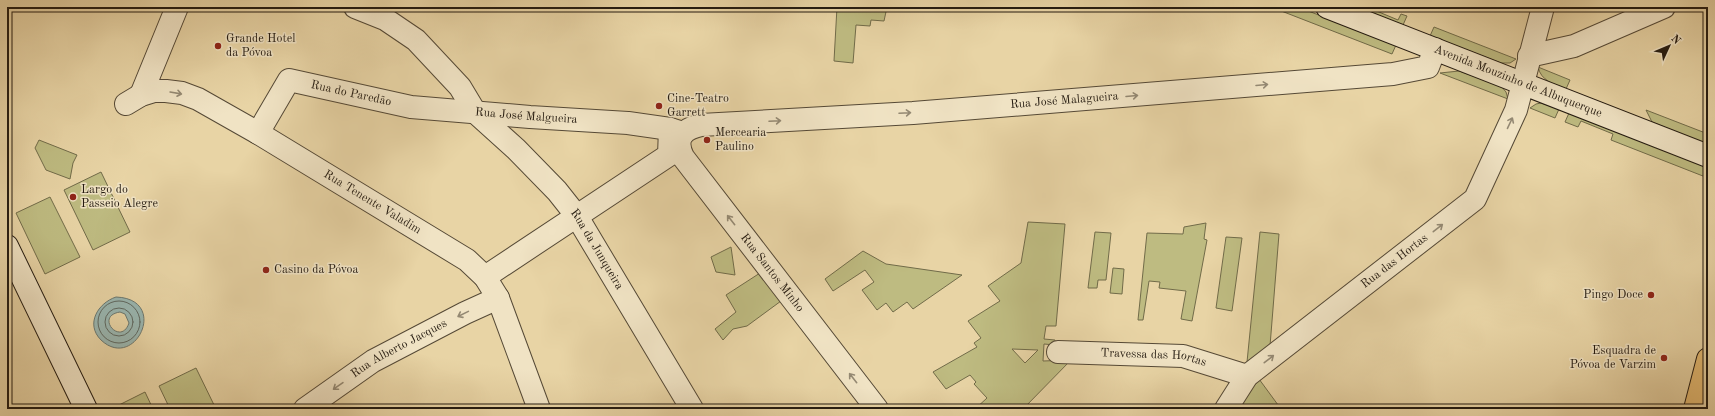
<svg xmlns="http://www.w3.org/2000/svg" width="1715" height="416" font-family="'Old Standard TT',serif">
<style>
.green{fill:#bebb81;stroke:#716b49;fill-rule:evenodd}
.water{fill:#9ab6b0;stroke:#6b7870;fill-rule:evenodd}
.lines{fill:none;stroke-linecap:round;stroke-linejoin:round}
.shore{stroke:#5f6860;stroke-width:1}
.street-casing{stroke:#554936;stroke-width:24}
.secondary-casing{stroke:#241b11;stroke-width:24}
.primary-casing{stroke:#241b11;stroke-width:24}
.street{stroke:#f0e3c4;stroke-width:22}
.secondary{stroke:#f0e3c4;stroke-width:22}
.primary{stroke:#e4ba72;stroke-width:22}
.oneway{stroke:#948973}
.poi-dot{fill:#8f2418;stroke:#f0e3c4;stroke-width:1.5}
.labels{text-anchor:middle;dominant-baseline:central;stroke-width:3;stroke-linejoin:round;paint-order:stroke}
.poi-label{font-size:12px;fill:#241b11;stroke:#f0e3c4;text-anchor:start}
.street-label{font-size:12px;fill:#241b11;stroke:#f0e3c4}
</style>
<rect width="100%" height="100%" fill="#e8d4a5"/>
<filter id="stains"><feTurbulence type="fractalNoise" baseFrequency=".005" numOctaves="4"/><feColorMatrix values="0 0 0 0 .2 0 0 0 0 .09 0 0 0 0 .02 0 0 0 .5 -.17"/></filter>
<radialGradient id="worn" r=".72"><stop offset=".6" stop-color="#630" stop-opacity="0"/><stop offset="1" stop-color="#630" stop-opacity=".3"/></radialGradient>
<!-- green -->
<g class="green">
<polygon points="837,7 887,7 884,21 871,20 870,26 856,25 853,63 834,61"/>
<polygon points="1271,7 1298,7 1396,45 1392,54"/>
<polygon points="1356,7 1367,7 1398,20 1401,14 1407,16 1403,25"/>
<polygon points="1434,27 1516,59 1510,63 1501,63 1430,36"/>
<path d="M1538,67l32,13 -4,9c-12,-5 -25,-8 -28,-22z"/>
<polygon points="1459,71 1501,86 1506,92 1508,99 1440,73"/>
<polygon points="1541,103 1559,109 1555,118 1530,108 1536,104"/>
<polygon points="1646,110 1708,134 1708,145 1652,122"/>
<polygon points="1569,113 1708,167 1708,178 1611,140 1613,134 1581,121 1578,127 1565,122"/>
<polygon points="39,140 77,155 73,163 70,179 46,170 35,148"/>
<polygon points="101,172 130,232 93,250 64,190"/>
<polygon points="50,197 80,257 45,274 16,213"/>
<path d="M1028,222l37,2 -9,102h-10l-2,13 11,1v5l-11,-1 -1,17 28,-1 -48,49h-48l12,-11 -13,-14 2,-2 -6,-7 -24,14 -13,-17 44,-25 -3,-4 7,-5 -13,-17 32,-20 -12,-15 33,-23zM1012,349l26,1 -13,13z"/>
<polygon points="1206,223 1204,239 1207,240 1192,321 1181,319 1186,291 1159,288 1160,282 1149,281 1143,320 1138,320 1147,233 1183,234 1184,227"/>
<polygon points="1095,232 1111,233 1106,280 1098,280 1097,288 1088,288"/>
<polygon points="1260,232 1279,234 1270,346 1247,362"/>
<polygon points="1226,237 1242,238 1232,311 1216,308"/>
<polygon points="731,247 735,275 716,272 711,257"/>
<polygon points="863,251 886,264 962,275 913,309 907,302 893,312 886,303 877,310 862,290 874,282 865,270 833,291 825,279"/>
<polygon points="1113,268 1124,269 1122,294 1110,293"/>
<polygon points="760,273 781,301 747,326 733,329 723,340 715,329 736,312 726,295"/>
<polygon points="196,368 216,409 170,409 159,386"/>
<polygon points="1259,379 1281,409 1235,409"/>
<polygon points="145,392 153,409 111,409"/>
</g>
<!-- water -->
<path class="water" d="M116,297c54,2 19,75 -15,43 -16,-16 -3,-37 15,-43zM120,312l5,2 4,9c-8,24 -35,-7 -9,-11z"/>
<g class="lines">
<!-- shore -->
<g class="shore">
<circle cx="119" cy="322" r="21"/>
<circle cx="119" cy="322" r="14"/>
</g>
<!-- street casing -->
<g class="street-casing">
<g id="street">
<path id="s1" d="M355,7l30,12 31,21 44,47 15,25 41,37 41,42 19,24 116,194"/>
<polyline points="1529,56 1574,46 1664,7"/>
<polyline points="141,95 177,7"/>
<path id="s2" d="M126,104l15,-9 13,-4h12l16,2 16,6 60,34 209,127 18,17 13,21 41,111"/>
<path id="s3" d="M258,133l31,-53 122,27 119,10 98,6 42,6 13,4"/>
<polyline points="485,277 669,155 670,129"/>
<path id="s4" d="M1058,352l125,4 64,20"/>
<path id="s5" d="M305,409l68,-48 92,-48 33,-15"/>
<path id="s6" d="M877,409l-194,-252c-9,-19 0,-28 18,-32l212,-12 480,-39 35,-7 7,-18"/>
<path id="s7" d="M1226,409l21,-33 228,-177 41,-89 27,-103"/>
</g>
</g>
<!-- secondary casing -->
<g class="secondary-casing">
<g id="secondary">
<path id="s8" d="M1327,7l381,149"/>
<polyline points="7,246 86,409"/>
</g>
</g>
<!-- primary casing -->
<g class="primary-casing">
<polyline id="primary" points="1695,409 1708,359"/>
</g>
<!-- street -->
<use href="#street" class="street"/>
<!-- secondary -->
<use href="#secondary" class="secondary"/>
<!-- primary -->
<use href="#primary" class="primary"/>
</g>
<!-- one-way arrows -->
<defs><path id="oneway-shaft" d="M-6 0H5M1.5-3L5.5 0L1.5 3" fill="none" stroke-width="1.6" stroke-linecap="round" stroke-linejoin="round"/></defs>
<g class="oneway">
<use href="#oneway-shaft" transform="translate(1262 85) rotate(-5)"/>
<use href="#oneway-shaft" transform="translate(176 93) rotate(10)"/>
<use href="#oneway-shaft" transform="translate(1132 96) rotate(-5)"/>
<use href="#oneway-shaft" transform="translate(905 113) rotate(-3)"/>
<use href="#oneway-shaft" transform="translate(775 121) rotate(-3)"/>
<use href="#oneway-shaft" transform="translate(1510 123) rotate(-65)"/>
<use href="#oneway-shaft" transform="translate(731 220) rotate(-128)"/>
<use href="#oneway-shaft" transform="translate(1438 228) rotate(-38)"/>
<use href="#oneway-shaft" transform="translate(463 314) rotate(154)"/>
<use href="#oneway-shaft" transform="translate(1269 359) rotate(-38)"/>
<use href="#oneway-shaft" transform="translate(853 378) rotate(-128)"/>
<use href="#oneway-shaft" transform="translate(338 386) rotate(145)"/>
</g>
<!-- markers -->
<g class="poi-dot">
<circle cx="218" cy="46" r="4"/>
<circle cx="659" cy="106" r="4"/>
<circle cx="707" cy="140" r="4"/>
<circle cx="73" cy="197" r="4"/>
<circle cx="266" cy="270" r="4"/>
<circle cx="1651" cy="295" r="4"/>
<circle cx="1664" cy="358" r="4"/>
</g>
<g class="labels">
<!-- poi labels -->
<g class="poi-label">
<text x="226" y="39">Grande Hotel<tspan x="226" dy="14">da Póvoa</tspan></text>
<text x="667" y="99">Cine-Teatro<tspan x="667" dy="14">Garrett</tspan></text>
<text x="715" y="133">Mercearia<tspan x="715" dy="14">Paulino</tspan></text>
<text x="81" y="190">Largo do<tspan x="81" dy="14">Passeio Alegre</tspan></text>
<text x="274" y="270">Casino da Póvoa</text>
<text x="1643" y="295" text-anchor="end">Pingo Doce</text>
<text x="1656" y="351" text-anchor="end">Esquadra de<tspan x="1656" dy="14">Póvoa de Varzim</tspan></text>
</g>
<!-- street labels -->
<g class="street-label">
<text stroke="none"><textPath href="#s8" startOffset="205">Avenida Mouzinho de Albuquerque</textPath></text>
<text stroke="none"><textPath href="#s3" startOffset="125">Rua do Paredão</textPath></text>
<text stroke="none"><textPath href="#s6" startOffset="727">Rua José Malagueira</textPath></text>
<text stroke="none"><textPath href="#s3" startOffset="302">Rua José Malgueira</textPath></text>
<text stroke="none"><textPath href="#s2" startOffset="279">Rua Tenente Valadim</textPath></text>
<text stroke="none"><textPath href="#s1" startOffset="348">Rua da Junqueira</textPath></text>
<text stroke="none"><textPath href="#s7" startOffset="226">Rua das Hortas</textPath></text>
<text transform="translate(772 273) rotate(52)">Rua Santos Minho</text>
<text stroke="none"><textPath href="#s5" startOffset="112">Rua Alberto Jacques</textPath></text>
<text stroke="none"><textPath href="#s4" startOffset="96">Travessa das Hortas</textPath></text>
</g>
</g>
<!-- margin -->
<rect width="1715" height="416" fill="none" stroke="#e8d4a5" stroke-width="24"/>
<rect x="8" y="8" width="1699" height="400" fill="none" stroke="#241b11" stroke-width="2"/>
<rect x="12" y="12" width="1691" height="392" fill="none" stroke="#241b11"/>
<!-- north arrow -->
<g transform="translate(1669 46) rotate(46)" stroke="#f0e3c4" stroke-width="3" paint-order="stroke">
<path d="M0-3L7 15L0 10L-7 15Z" fill="#241b11"/>
<text y="-6" font-size="11" font-weight="bold" text-anchor="middle" fill="#241b11">N</text>
</g>
<rect width="100%" height="100%" filter="url(#stains)"/>
<rect width="100%" height="100%" fill="url(#worn)"/>
</svg>
